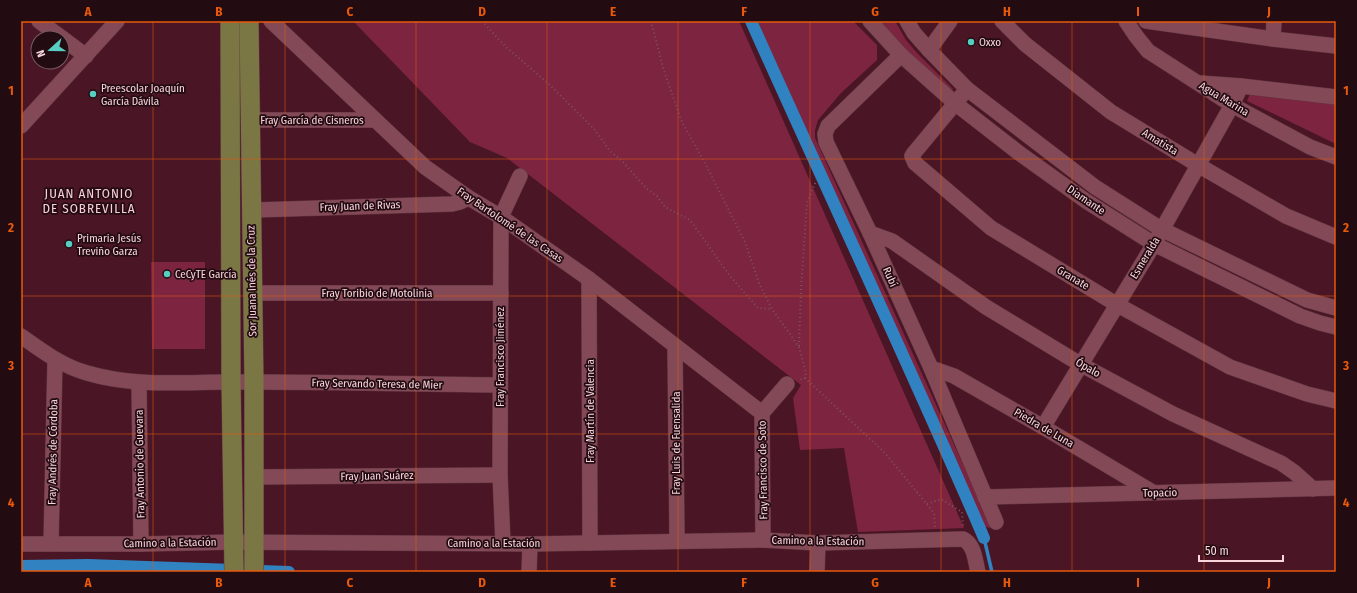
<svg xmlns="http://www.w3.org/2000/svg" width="1357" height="593" font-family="'Fira Sans Condensed',sans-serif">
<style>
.green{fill:#7d2440}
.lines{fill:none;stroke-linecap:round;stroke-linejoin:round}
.stream{stroke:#3182c1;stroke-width:3.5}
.canal{stroke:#3182c1;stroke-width:12}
.minor-casing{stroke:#633744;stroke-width:16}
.major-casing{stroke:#633744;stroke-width:20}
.path{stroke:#80515e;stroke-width:2;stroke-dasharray:1 3;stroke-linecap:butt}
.minor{stroke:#834956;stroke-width:15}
.major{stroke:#7b7744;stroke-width:19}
.grid{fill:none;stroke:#e8590c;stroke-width:1;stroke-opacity:0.55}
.poi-dot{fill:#57cec1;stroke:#220b11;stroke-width:1.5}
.labels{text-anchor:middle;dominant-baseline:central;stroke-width:3.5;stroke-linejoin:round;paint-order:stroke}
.poi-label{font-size:11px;fill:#f9d5dc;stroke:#220b11;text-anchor:start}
.street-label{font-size:11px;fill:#f9d5dc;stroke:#220b11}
.quarter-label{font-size:13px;letter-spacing:1px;fill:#f9cfd7;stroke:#220b11}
.neatline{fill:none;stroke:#e8590c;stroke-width:1.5}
.grid-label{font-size:13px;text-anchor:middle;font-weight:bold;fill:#e8590c}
</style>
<rect width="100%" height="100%" fill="#4a1625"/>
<!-- green -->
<g class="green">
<polygon points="353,21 739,21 964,528 858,532 844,448 800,450 793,398 801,385 507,158 470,142"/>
<polygon points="757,21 853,21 877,45 877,60 841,93 818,120 815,130 815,138 992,528 985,527"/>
<polygon points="877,21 895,21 906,40 917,53 953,89 950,92 946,92"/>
<polygon points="1251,91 1336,102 1336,144 1247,101"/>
<polygon points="151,262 205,262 205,349 152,349"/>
</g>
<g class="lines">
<!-- stream -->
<polyline class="stream" points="984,538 992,572"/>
<!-- canal -->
<g class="canal">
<path d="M751,21c77,172 158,343 233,517"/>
<polyline points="21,566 88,565 289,572"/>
</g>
<!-- minor casing -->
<g class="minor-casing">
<g id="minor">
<polyline points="39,21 62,38"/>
<polyline points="271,21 425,167 469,198 501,217 589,279 762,413"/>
<polyline points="870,21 901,55 956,104 1019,153 1086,201 1154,244 1300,316 1320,323 1336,327"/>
<polyline points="907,21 914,33 929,50 967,89 1095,187 1161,229 1307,300 1336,308"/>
<polyline points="1002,21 1025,44 1111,112 1198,165 1286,216 1336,237"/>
<polyline points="1126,21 1136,36 1148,51 1232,105 1310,147 1336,157"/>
<polyline points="1146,21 1273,39 1336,46"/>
<polyline points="62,38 86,56"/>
<polyline points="1273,39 1274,21"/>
<polyline points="929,50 950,21"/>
<polyline points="901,55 828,126 825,134 826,142 870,233 931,368 996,522"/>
<polyline points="1200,83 1241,86 1336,97"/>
<polyline points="967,89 914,153 912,156 915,163 991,228 1116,304 1230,367 1307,394 1336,401"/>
<polyline points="250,120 374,120"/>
<polyline points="21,126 117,21"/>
<polyline points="251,210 452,204 460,202 469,198"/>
<polyline points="870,233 892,241 986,307 1080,364 1173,414 1281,463 1294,472 1313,489"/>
<polyline points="589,279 590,543"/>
<polyline points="253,293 501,293"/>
<path d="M21,336c21,15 41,30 66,37 47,14 95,9 144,9 90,0 180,2 269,3"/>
<polyline points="675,346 677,541"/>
<polyline points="931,368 954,376 1043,427 1154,493"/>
<polyline points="139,383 141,544"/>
<polyline points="1043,427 1154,244 1232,105 1241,86"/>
<polyline points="254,477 500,475"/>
<polyline points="985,497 1336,488"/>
<polyline points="763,540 762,413 787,384"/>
<polyline points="503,543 500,475 501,217 520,176"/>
<path d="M21,544h120l94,-2 295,2 233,-4 55,3 145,-4c12,6 12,22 15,33"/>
<polyline points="51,544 55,360"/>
<polyline points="529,572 530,544"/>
<polyline points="817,572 818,543"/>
</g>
</g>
<!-- major casing -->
<g class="major-casing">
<g id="major">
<polyline points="230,21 231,382 234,572"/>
<polyline points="249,21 254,382 254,572"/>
</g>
</g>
<!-- path -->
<g class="path">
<polyline points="482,21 506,47 550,85 595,130 610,151 623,162 646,188 657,196 665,207 690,220 730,276 758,308 772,309"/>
<polyline points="651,21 664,71 682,122 706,165 745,242 759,283 772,309 799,347 806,373 805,378 799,380"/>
<polyline points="799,346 801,289 807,203 816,181"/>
<polyline points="805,378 885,453 934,513 935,528"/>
<polyline points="927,504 941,499 962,512 963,526"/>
</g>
<!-- minor -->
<use href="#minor" class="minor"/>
<!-- major -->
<use href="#major" class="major"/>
</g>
<!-- grid -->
<path class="grid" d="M153,21v551M285,21v551M416,21v551M547,21v551M678,21v551M810,21v551M941,21v551M1072,21v551M1204,21v551M21,159h1315M21,296h1315M21,434h1315"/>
<!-- markers -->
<g class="poi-dot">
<circle cx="971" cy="42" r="4"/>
<circle cx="93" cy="94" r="4"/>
<circle cx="69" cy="244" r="4"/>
<circle cx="167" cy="274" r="4"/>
</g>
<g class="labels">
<!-- poi labels -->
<g class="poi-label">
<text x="979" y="42">Oxxo</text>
<text x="101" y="88">Preescolar Joaquín<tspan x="101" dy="13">García Dávila</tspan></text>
<text x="77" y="238">Primaria Jesús<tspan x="77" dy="13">Treviño Garza</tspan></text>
<text x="175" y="274">CeCyTE García</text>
</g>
<!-- street labels -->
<g class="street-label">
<text transform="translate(1224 99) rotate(31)">Agua Marina</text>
<text x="312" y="120">Fray García de Cisneros</text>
<text transform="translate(1160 142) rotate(31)">Amatista</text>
<text transform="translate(1086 200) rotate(34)">Diamante</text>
<text transform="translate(360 206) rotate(-2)">Fray Juan de Rivas</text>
<text transform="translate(510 225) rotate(34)">Fray Bartolomé de las Casas</text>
<text transform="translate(1145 258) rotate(-59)">Esmeralda</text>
<text transform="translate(890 277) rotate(66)">Rubí</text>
<text transform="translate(1073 278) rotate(31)">Granate</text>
<text transform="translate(252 281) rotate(-91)">Sor Juana Inés de la Cruz</text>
<text x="377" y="293">Fray Toribio de Motolinia</text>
<text transform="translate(500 357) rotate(-90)">Fray Francisco Jiménez</text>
<text transform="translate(1088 368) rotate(29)">Ópalo</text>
<text transform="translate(377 384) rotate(1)">Fray Servando Teresa de Mier</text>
<text transform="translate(590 411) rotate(-90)">Fray Martín de Valencia</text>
<text transform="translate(1044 428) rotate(30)">Piedra de Luna</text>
<text transform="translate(676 443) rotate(-90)">Fray Luis de Fuensalida</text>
<text transform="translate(53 452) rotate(-89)">Fray Andrés de Córdoba</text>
<text transform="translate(140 464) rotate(-91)">Fray Antonio de Guevara</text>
<text transform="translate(763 470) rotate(-91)">Fray Francisco de Soto</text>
<text transform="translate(377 476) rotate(-1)">Fray Juan Suárez</text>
<text transform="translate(1160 493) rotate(-1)">Topacio</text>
<text transform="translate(818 541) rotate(1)">Camino a la Estación</text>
<text transform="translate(170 543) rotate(-1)">Camino a la Estación</text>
<text x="494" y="543">Camino a la Estación</text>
</g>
<!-- quarter labels -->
<g class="quarter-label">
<text x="89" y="193">JUAN ANTONIO<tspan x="89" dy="15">DE SOBREVILLA</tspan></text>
</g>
</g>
<!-- border -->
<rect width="1357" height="593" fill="none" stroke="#220b11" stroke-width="44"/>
<!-- north arrow -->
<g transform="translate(50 50) rotate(249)"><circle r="19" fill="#220b11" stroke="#785c62"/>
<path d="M0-3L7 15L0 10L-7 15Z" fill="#57cec1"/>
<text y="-6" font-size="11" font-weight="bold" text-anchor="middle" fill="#f9d5dc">N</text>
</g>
<!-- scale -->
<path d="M1199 555v6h84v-6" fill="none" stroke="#f9d5dc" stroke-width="2"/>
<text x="1205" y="555" font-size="12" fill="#f9d5dc" stroke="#220b11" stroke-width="3" paint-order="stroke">50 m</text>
<rect x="22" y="22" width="1313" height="549" class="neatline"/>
<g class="grid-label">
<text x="88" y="16">A</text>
<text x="219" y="16">B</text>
<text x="350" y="16">C</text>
<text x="482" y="16">D</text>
<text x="613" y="16">E</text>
<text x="744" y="16">F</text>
<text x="875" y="16">G</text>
<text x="1007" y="16">H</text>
<text x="1138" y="16">I</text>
<text x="1269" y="16">J</text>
<text x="11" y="95">1</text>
<text x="1346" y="95">1</text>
<text x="11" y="232">2</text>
<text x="1346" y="232">2</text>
<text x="11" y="370">3</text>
<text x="1346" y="370">3</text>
<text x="11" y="507">4</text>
<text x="1346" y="507">4</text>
<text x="88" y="587">A</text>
<text x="219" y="587">B</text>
<text x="350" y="587">C</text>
<text x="482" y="587">D</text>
<text x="613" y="587">E</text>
<text x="744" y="587">F</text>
<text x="875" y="587">G</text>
<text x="1007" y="587">H</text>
<text x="1138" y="587">I</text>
<text x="1269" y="587">J</text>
</g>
</svg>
